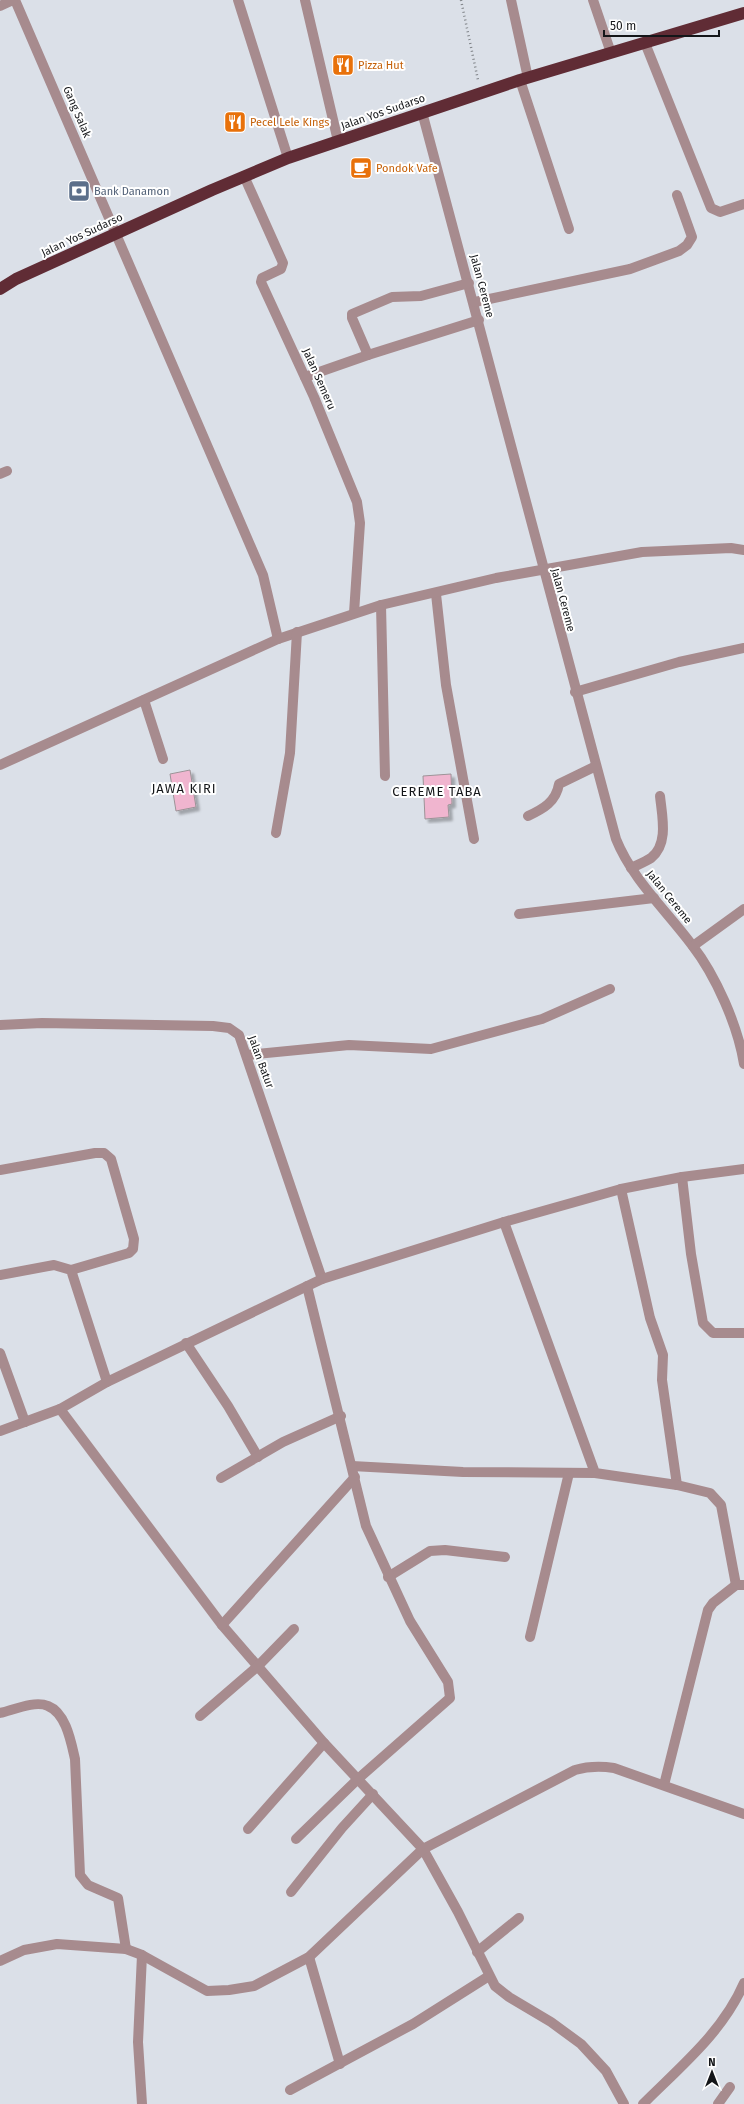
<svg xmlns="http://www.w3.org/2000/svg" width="744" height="2104" font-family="'Fira Sans',sans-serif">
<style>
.building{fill:#f0b5cf;stroke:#9c9397;filter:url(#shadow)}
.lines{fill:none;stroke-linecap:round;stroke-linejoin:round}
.path{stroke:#808489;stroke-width:2.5;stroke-dasharray:1 3;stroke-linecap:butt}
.minor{stroke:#a78b8e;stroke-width:10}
.highway{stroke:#602c35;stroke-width:12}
.labels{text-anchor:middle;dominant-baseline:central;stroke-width:4;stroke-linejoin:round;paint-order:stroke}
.food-label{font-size:11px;fill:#c56008;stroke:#fff;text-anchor:start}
.street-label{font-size:11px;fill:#141619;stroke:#fff}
.service-label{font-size:11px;fill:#4e5e75;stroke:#fff;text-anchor:start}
.quarter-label{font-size:13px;letter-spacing:1px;fill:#141619;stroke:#fff}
</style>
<defs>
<filter id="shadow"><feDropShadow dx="3.5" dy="3.5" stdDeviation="1" flood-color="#0004"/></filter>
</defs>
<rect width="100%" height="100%" fill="#dbe0e8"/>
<!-- building -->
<g class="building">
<polygon points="190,770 196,807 176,811 170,774"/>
<polygon points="451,774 452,804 448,805 449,817 425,819 423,776"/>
</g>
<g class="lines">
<!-- path -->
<polyline class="path" points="461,0 478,80"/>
<!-- minor -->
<g class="minor">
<polyline points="15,0 263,575 278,639"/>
<polyline points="238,0 288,158"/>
<polyline points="305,0 338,141"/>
<polyline points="511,0 528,78"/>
<polyline points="593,0 611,53"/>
<polyline points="0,6 13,0"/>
<polyline points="645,43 711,208 720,212 744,204"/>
<polyline points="520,80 569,229"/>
<path d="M422,112l194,727c16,40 50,71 76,106 24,31 46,81 52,119"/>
<polyline points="244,176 283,263 281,269 262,278 261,282 314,397 357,502 360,523 354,613"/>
<polyline points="469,283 421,296 392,297 352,314 352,318 368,355 479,320"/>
<polyline points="475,302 630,269 679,251 687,245 692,237 677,195"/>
<polyline points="305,377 368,355"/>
<polyline points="0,474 7,471"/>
<polyline points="436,594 446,685 474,839"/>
<polyline points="381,605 385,776"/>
<polyline points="575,692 679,662 744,648"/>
<polyline points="144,700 163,759"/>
<polyline points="0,765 278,639 381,605 496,578 642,552 731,548 744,550"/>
<path d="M528,816c15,-7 28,-14 31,-32l37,-18"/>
<polyline points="276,833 290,753 297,632"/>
<path d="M631,868c6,-3 14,-6 20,-10 18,-14 11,-42 9,-62"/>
<polyline points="519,914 654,898"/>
<polyline points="693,946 744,909"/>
<polyline points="0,1025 42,1023 213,1026 229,1028 239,1035 322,1279"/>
<polyline points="247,1055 349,1045 431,1049 542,1019 610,989"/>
<polyline points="0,1170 95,1153 104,1153 111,1159 134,1239 133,1249 129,1253 71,1270"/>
<polyline points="682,1177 691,1254 703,1323 713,1333 744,1333"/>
<polyline points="621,1189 650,1318 663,1355 662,1380 677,1485"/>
<polyline points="504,1222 595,1473 677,1485 710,1493 721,1505 736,1585 744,1585"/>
<polyline points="0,1275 54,1265 71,1270 107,1382"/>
<polyline points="186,1343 228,1406 258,1457"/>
<polyline points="0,1353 25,1422"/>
<polyline points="60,1409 222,1625 324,1743 423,1849 458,1912 495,1986 509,1997 551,2022 581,2044 606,2071 624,2104"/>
<polyline points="0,1431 60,1409 107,1382 322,1279 504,1222 621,1189 682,1177 744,1169"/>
<polyline points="352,1466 463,1472 595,1473"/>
<polyline points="221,1478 283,1442 341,1416"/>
<polyline points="388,1577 430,1551 445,1550 505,1557"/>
<polyline points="222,1625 355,1477"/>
<polyline points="530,1637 569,1473"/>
<path d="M0,1713c13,-3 35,-13 48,-7 18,7 23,36 27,53l5,116 8,10 30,13 8,51"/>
<polyline points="200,1716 258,1666 294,1629"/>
<polyline points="664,1785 708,1610 713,1603 736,1585"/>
<polyline points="248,1829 324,1743"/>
<polyline points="296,1839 359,1778 450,1698 448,1682 410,1621 366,1526 307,1286"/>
<polyline points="291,1892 342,1828 373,1794"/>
<polyline points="477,1952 519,1918"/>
<polyline points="142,1955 138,2042 142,2104"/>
<polyline points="309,1957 340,2064"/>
<path d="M0,1961l24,-11 33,-6 69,5 16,6 65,36 22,-1 25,-4 55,-29 114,-108 152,-79c14,-4 25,-4 39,-2l130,46"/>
<polyline points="290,2090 413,2024 489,1976"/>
<path d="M643,2104c37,-37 80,-72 101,-121"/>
<polyline points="718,2104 730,2087"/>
</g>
<!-- highway -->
<polyline class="highway" points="0,289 16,279 212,190 288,158 520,80 744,13"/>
</g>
<!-- icons -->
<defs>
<g id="restaurant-square" transform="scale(1.15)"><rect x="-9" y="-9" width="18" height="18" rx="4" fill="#e8710a" stroke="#fff"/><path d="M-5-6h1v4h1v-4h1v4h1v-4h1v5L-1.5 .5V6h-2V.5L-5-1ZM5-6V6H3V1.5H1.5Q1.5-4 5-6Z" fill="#fff"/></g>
<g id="cafe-square" transform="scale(1.15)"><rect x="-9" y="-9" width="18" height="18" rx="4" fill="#e8710a" stroke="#fff"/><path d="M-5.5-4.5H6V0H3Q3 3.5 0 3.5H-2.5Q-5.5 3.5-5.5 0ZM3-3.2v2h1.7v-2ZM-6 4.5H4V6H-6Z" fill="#fff"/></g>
<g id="bank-square" transform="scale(1.15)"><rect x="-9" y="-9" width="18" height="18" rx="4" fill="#5c6f8a" stroke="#fff"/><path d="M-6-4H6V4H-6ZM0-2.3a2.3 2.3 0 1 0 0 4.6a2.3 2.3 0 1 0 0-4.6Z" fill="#fff"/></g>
</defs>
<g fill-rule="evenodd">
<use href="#restaurant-square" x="343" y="65"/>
<use href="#restaurant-square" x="235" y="122"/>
<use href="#cafe-square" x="361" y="168"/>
<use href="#bank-square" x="79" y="191"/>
</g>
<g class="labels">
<!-- food labels -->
<g class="food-label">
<text x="358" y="65">Pizza Hut</text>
<text x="250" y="122">Pecel Lele Kings</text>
<text x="376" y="168">Pondok Vafe</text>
</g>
<!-- street labels -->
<g class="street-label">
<text transform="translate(77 112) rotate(67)">Gang Salak</text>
<text transform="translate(383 112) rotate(-19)">Jalan Yos Sudarso</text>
<text transform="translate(82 235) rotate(-25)">Jalan Yos Sudarso</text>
<text transform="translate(482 286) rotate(75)">Jalan Cereme</text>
<text transform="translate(319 379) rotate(66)">Jalan Semeru</text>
<text transform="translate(563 600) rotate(75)">Jalan Cereme</text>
<text transform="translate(669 897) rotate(51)">Jalan Cereme</text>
<text transform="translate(261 1062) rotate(70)">Jalan Batur</text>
</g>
<!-- service labels -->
<g class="service-label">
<text x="94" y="191">Bank Danamon</text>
</g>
<!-- quarter labels -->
<g class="quarter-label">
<text x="184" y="788">JAWA KIRI</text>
<text x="437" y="791">CEREME TABA</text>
</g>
</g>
<!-- north arrow -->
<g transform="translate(712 2072)" stroke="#ffffff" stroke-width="3" paint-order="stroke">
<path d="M0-3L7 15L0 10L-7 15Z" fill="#141619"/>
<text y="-6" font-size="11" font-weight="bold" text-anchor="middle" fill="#141619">N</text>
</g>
<!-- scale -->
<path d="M604 30v6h115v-6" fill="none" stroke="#141619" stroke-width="2"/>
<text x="610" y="30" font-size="12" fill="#141619" stroke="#ffffff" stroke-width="3" paint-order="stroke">50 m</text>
</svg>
